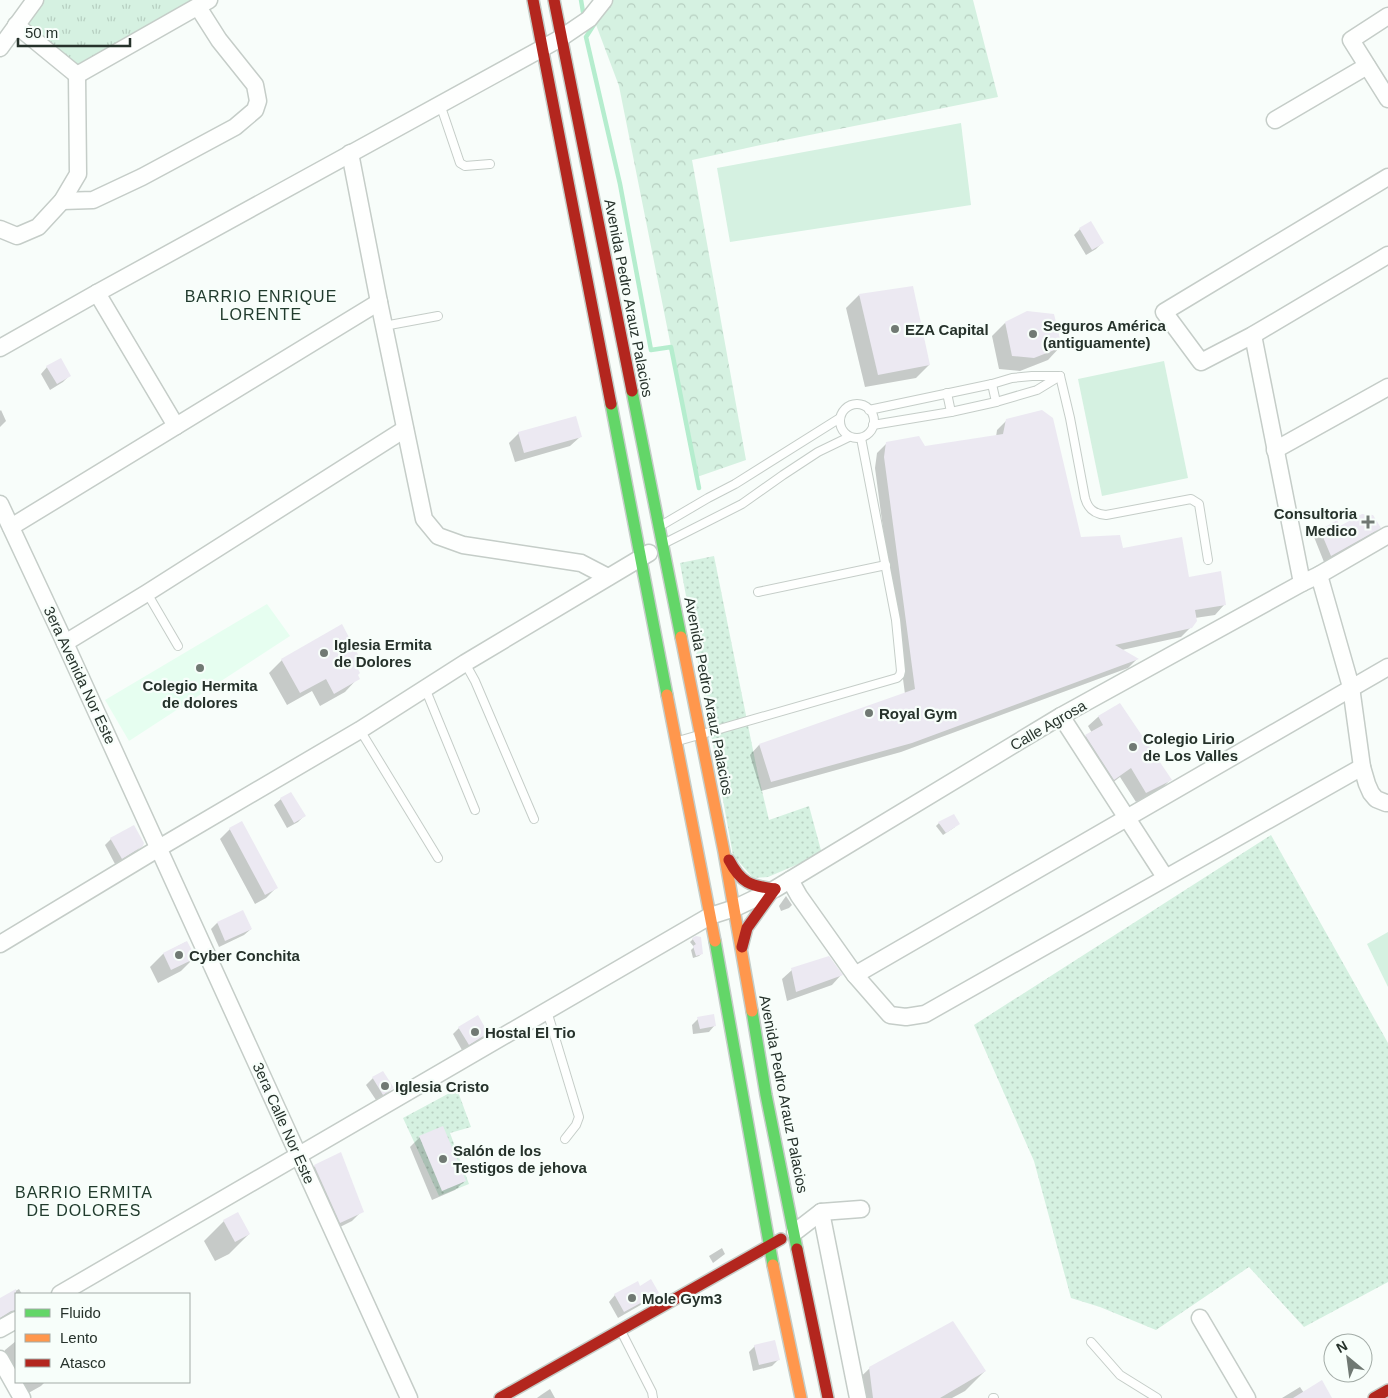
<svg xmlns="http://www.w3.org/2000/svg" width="1388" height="1398" font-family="Helvetica,sans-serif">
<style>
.built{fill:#e6fef0}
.grass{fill:url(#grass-dots)}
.forest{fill:url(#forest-crowns)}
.park{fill:url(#park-tufts)}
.garden{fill:#d5f1e1}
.shadow{fill:#0003}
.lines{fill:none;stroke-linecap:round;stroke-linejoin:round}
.stream{stroke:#b5edce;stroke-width:4.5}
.building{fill:#ece9f2}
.lane-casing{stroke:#c5cdc8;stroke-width:10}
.street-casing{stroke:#c5cdc8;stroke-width:19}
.fast-casing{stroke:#c5cdc8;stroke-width:14}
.slow-casing{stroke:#c5cdc8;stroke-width:14}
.jam-casing{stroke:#c5cdc8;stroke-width:14}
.lane{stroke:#fefffe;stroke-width:8}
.street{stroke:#fefffe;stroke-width:16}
.fast{stroke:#63d668;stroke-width:11}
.slow{stroke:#ff974d;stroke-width:11}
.jam{stroke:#b3261e;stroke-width:11}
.poi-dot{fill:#707973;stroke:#f7fefa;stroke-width:2}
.labels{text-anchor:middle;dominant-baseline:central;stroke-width:4.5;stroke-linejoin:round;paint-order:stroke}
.street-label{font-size:15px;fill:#26322b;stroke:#f7fefa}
.poi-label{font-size:15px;font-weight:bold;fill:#26322b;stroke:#f7fefa;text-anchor:start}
.neighbourhood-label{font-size:16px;letter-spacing:1px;fill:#213b2d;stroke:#f7fefa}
</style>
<defs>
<pattern id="grass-dots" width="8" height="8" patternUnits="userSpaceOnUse" patternTransform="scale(1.25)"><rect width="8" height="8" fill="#d5f1e1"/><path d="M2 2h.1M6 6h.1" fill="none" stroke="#b7cfc1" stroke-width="1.8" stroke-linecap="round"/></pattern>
<pattern id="forest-crowns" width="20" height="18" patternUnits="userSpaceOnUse" patternTransform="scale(1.25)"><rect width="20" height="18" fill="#d5f1e1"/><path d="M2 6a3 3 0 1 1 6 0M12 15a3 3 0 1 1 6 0" fill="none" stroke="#b7cfc1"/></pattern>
<pattern id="park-tufts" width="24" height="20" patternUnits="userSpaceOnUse" patternTransform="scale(1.25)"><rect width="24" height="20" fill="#d5f1e1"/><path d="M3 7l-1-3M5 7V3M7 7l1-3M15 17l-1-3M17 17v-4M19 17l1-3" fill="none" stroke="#b7cfc1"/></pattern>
</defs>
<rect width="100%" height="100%" fill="#f8fdfa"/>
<!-- built -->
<polygon class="built" points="267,604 290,636 129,741 105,700"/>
<!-- grass -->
<g class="grass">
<polygon points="714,556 757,770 769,820 809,806 822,854 768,877 753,878 733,855 680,563"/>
<polygon points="1271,835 1388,1043 1388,1282 1304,1327 1249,1267 1156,1330 1100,1307 1071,1298 1034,1161 974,1025"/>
<polygon points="457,1089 471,1127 450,1133 469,1184 439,1196 403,1118"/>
</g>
<!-- forest -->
<polygon class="forest" points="608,0 973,0 998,97 770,143 692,160 746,460 697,477 619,86 595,22"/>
<!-- park -->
<polygon class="park" points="35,0 209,0 77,75 16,25"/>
<!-- garden -->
<g class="garden">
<polygon points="961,123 971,205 730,242 717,168"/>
<polygon points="1164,361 1188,478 1102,496 1078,379"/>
<polygon points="1388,932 1388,987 1367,944"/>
</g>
<!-- shadow -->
<g class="shadow">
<polygon points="1080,229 1103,242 1096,249 1086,255 1074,235"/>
<polygon points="859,295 929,365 916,378 865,387 846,308"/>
<polygon points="1005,323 1061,346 1048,360 1020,371 999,369 992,336"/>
<polygon points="47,367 70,375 63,382 50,390 41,374"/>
<polygon points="1,410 6,421 0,427 0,411"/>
<polygon points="1007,420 1080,538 1122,550 1188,578 1224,605 1215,615 1195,618 1191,627 1181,637 1122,650 1137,659 1128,668 901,752 761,791 750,755 759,745 905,694 875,468 877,453 887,443 925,447 996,437 997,430"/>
<polygon points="519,433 580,437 570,446 515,462 509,443"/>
<polygon points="1340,528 1379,528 1373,534 1324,562 1314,537 1320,531"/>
<polygon points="282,660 362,663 356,669 357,675 358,678 345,692 320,706 312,691 287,705 269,673"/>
<polygon points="1120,705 1170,780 1160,790 1136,802 1120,777 1104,789 1076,746 1086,736 1092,733 1088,726 1098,717"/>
<polygon points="291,793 304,816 298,822 287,828 274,805 281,799"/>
<polygon points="939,823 955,827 943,835 936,826"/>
<polygon points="230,829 276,888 266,898 255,904 220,839"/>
<polygon points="111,839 142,846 135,852 115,864 105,845"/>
<polygon points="786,896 792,905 789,908 781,911 779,906"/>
<polygon points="217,923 251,929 244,935 219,947 211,929"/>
<polygon points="693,939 702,953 699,956 693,958 691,950 694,947 690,942"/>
<polygon points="186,942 194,958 181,971 158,983 150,967 163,954"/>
<polygon points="792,970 841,975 832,985 787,1001 782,979"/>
<polygon points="698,1019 715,1025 709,1032 693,1034 692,1025"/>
<polygon points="459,1028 487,1033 481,1039 462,1050 453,1034"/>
<polygon points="383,1072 392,1088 386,1094 376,1100 366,1085 373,1078"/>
<polygon points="420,1137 465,1181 455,1190 432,1200 410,1147"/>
<polygon points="315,1166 362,1211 352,1221 330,1232 305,1176"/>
<polygon points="224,1221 249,1234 229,1254 215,1261 204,1241"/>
<polygon points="722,1248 725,1254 713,1263 709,1256"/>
<polygon points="639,1287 657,1293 651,1299 618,1318 609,1302 615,1295"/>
<polygon points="19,1289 22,1294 16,1294 16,1316 0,1321 0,1298 1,1299"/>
<polygon points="16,1341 16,1382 45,1382 41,1386 23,1396 2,1359 5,1350"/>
<polygon points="755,1346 778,1360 772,1366 753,1371 749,1352"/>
<polygon points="870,1368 985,1371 965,1391 952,1398 851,1398 849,1388"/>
<polygon points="1300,1387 1304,1393 1330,1398 1282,1398"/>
<polygon points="550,1389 555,1398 537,1398 541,1395"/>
</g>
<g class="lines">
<!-- stream -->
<g class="stream">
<polyline points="581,0 583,12"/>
<polyline points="595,23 586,37 620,184 651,350 671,347 699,488"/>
</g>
</g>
<!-- building -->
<g class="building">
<polygon points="1091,221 1104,243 1092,250 1079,228"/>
<polygon points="913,286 930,365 878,375 859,294"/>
<polygon points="1027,311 1054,314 1062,347 1034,358 1012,356 1005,322"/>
<polygon points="61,358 71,376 57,384 46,366"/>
<polygon points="1042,410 1053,418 1081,537 1120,535 1123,548 1182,537 1189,577 1221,571 1226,605 1195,610 1197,621 1192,628 1115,645 1139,659 912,743 771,782 759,744 915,689 884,457 886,442 919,436 925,446 1003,434 1006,419"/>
<polygon points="576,416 582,437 524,453 518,432"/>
<polygon points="1362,514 1373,515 1381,528 1331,556 1320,530 1337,520 1340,526"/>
<polygon points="342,624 363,664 357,667 360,673 358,675 360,679 334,694 326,679 300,693 281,659"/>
<polygon points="1120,703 1172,780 1146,793 1131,768 1114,780 1085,735 1103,725 1098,716"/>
<polygon points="291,792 306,816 294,823 280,798"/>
<polygon points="954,814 960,824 946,833 938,822"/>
<polygon points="242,821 278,888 265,895 229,828"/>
<polygon points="134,825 144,843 143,846 122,859 110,838"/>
<polygon points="243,910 252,929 225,941 217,922"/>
<polygon points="696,936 701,937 703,954 696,956 693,946 696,944 692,938"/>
<polygon points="187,941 196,958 171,970 163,953"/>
<polygon points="829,956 843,975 796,992 791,968"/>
<polygon points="714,1014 716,1026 700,1029 697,1017"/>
<polygon points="478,1015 488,1033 469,1045 458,1027"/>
<polygon points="383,1071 394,1088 383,1095 372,1077"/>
<polygon points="443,1126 466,1181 442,1191 419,1136"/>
<polygon points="341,1152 364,1212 340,1223 314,1165"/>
<polygon points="238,1212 250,1234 235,1242 223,1220"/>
<polygon points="651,1279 659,1293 624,1312 614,1294 638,1281 640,1286"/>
<polygon points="16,1289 16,1310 11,1311 0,1318 0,1298"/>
<polygon points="953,1321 986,1371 940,1398 873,1398 869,1367"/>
<polygon points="775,1340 780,1360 759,1365 754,1345"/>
<polygon points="1322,1380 1332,1398 1293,1398"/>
</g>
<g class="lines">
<!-- lane casing -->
<g class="lane-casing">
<g id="lane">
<polyline points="440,104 460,163 465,166 490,164"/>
<polyline points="384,326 438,316"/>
<path d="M1060,376l10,42 15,80c3,11 9,16 21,17l85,-16 8,5 9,56"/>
<polyline points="992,384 996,402"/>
<polyline points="947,393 951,412"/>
<circle cx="857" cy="421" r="17"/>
<polyline points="869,410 992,384 1012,378 1032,376 1060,376"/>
<polyline points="873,425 951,412 996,402 1037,390 1060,376"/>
<polyline points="662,525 708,498 735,484 840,418"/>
<polyline points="665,543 742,504 783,475 818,452 849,437"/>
<polyline points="758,592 886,565"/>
<polyline points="147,593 178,646"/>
<polyline points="465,663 475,681 534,819"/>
<polyline points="425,688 475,810"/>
<polyline points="360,730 438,858"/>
<polyline points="678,741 897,678 900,675 901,671 896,620 861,438"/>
<polyline points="547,1011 579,1117 576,1125 565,1139"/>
<polyline points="621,1331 652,1392 653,1398"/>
<polyline points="1091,1342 1120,1375 1157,1398"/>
<polyline points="993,1398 994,1398"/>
</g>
</g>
<!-- street casing -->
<g class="street-casing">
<g id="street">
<polyline points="1388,16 1351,40 1388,99"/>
<polyline points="16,25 77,75"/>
<polyline points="0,48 35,0"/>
<polyline points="77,75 209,0"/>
<polyline points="1275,120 1367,66"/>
<polyline points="350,153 379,302 424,519 438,536 463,545 581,563 608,577"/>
<polyline points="1388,177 1164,312 1201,362 1253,335 1388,255"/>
<polyline points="62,201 93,200 142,177 235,127 255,110 258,101 255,85 219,40 198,7"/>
<polyline points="0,229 17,236 38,227 62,201 78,174 77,75"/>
<polyline points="97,293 176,426"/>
<polyline points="1253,335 1302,583"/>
<polyline points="0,348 97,293 561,38 589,19 604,0"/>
<polyline points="1275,450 1388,387"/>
<polyline points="0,504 65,643 409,1398"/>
<polyline points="11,527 379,302"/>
<polyline points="1319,575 1351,687 1362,767 1367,784 1371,793 1376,799 1386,803 1388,803"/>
<polyline points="65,643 147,593 405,429"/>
<polyline points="1061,716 1165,877"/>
<polyline points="790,880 799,896 855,975 1388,667"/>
<polyline points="0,944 159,848 360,730 465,663 649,553"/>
<polyline points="855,975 890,1015 906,1017 925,1014 1362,767"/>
<polyline points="821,1212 858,1398"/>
<polyline points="795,1232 821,1212 861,1209"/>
<polyline points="60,1294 710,916 735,908 775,889 1061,716 1302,583 1319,575 1388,535"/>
<polyline points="1200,1318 1247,1398"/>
<polyline points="0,1329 16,1320"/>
<polyline points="0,1359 22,1398"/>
</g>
</g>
<!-- fast casing -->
<g class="fast-casing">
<g id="fast">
<polyline points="632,391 681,637"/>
<polyline points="611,404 667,695"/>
<polyline points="715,941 773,1265"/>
<polyline points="752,1011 766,1095 797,1249"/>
</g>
</g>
<!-- slow casing -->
<g class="slow-casing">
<g id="slow">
<polyline points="681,637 724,852 752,1011"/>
<polyline points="667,695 715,941"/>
<polyline points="773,1265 801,1398"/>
</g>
</g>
<!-- jam casing -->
<g class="jam-casing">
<g id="jam">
<polyline points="533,0 611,404"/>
<polyline points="554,0 632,391"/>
<path d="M729,860c12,23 21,26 46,29"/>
<polyline points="742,947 747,928 775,889"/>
<polyline points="797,1249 828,1398"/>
<polyline points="500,1398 781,1239"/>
<polyline points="1374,1398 1388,1390"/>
</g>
</g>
<!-- lane -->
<use href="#lane" class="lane"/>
<!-- street -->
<use href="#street" class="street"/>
<!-- fast -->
<use href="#fast" class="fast"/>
<!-- slow -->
<use href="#slow" class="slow"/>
<!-- jam -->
<use href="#jam" class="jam"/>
</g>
<!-- markers -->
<g class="poi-dot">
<circle cx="895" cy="329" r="5"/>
<circle cx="1033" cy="334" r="5"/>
<path d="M1365.5 514.5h5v5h5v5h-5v5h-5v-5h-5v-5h5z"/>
<circle cx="324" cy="653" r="5"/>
<circle cx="200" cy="668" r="5"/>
<circle cx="869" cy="713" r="5"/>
<circle cx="1133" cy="747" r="5"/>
<circle cx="179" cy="955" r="5"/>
<circle cx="475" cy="1032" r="5"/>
<circle cx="385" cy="1086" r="5"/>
<circle cx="443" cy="1159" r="5"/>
<circle cx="632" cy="1298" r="5"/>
</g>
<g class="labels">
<!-- street labels -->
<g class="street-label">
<text transform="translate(629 298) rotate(79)">Avenida Pedro Arauz Palacios</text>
<text transform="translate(80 675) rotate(65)">3era Avenida Nor Este</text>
<text transform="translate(709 696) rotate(79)">Avenida Pedro Arauz Palacios</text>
<text transform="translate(1048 725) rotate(-30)">Calle Agrosa</text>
<text transform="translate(784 1094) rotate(79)">Avenida Pedro Arauz Palacios</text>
<text transform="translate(284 1123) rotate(66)">3era Calle Nor Este</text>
</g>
<!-- poi labels -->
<g class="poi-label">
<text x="1043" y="325">Seguros América<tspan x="1043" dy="17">(antiguamente)</tspan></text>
<text x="905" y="329">EZA Capital</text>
<text x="1357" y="513" text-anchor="end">Consultoria<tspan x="1357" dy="17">Medico</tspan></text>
<text x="334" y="644">Iglesia Ermita<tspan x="334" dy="17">de Dolores</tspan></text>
<text x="200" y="685" text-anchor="middle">Colegio Hermita<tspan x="200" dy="17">de dolores</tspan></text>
<text x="879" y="713">Royal Gym</text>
<text x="1143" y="738">Colegio Lirio<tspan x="1143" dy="17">de Los Valles</tspan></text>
<text x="189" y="955">Cyber Conchita</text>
<text x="485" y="1032">Hostal El Tio</text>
<text x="395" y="1086">Iglesia Cristo</text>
<text x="453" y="1150">Salón de los<tspan x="453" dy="17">Testigos de jehova</tspan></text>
<text x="642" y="1298">Mole Gym3</text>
</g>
<!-- neighbourhood labels -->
<g class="neighbourhood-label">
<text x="261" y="296">BARRIO ENRIQUE<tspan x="261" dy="18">LORENTE</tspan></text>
<text x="84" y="1192">BARRIO ERMITA<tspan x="84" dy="18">DE DOLORES</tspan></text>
</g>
</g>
<!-- legend -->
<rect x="15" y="1293" width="175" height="90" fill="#f7fefa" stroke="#a3aca7"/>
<rect x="25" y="1309" width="25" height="8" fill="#63d668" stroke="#a3aca7"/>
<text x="60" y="1318" font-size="15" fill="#26322b">Fluido</text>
<rect x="25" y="1334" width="25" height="8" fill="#ff974d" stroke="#a3aca7"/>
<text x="60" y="1343" font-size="15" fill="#26322b">Lento</text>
<rect x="25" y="1359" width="25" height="8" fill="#b3261e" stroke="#a3aca7"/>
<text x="60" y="1368" font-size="15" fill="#26322b">Atasco</text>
<!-- north arrow -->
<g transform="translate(1348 1358) rotate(331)"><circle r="24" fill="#f7fefa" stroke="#a3aca7"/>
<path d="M0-4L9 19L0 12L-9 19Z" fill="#707973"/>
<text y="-8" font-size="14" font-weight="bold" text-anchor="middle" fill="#26322b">N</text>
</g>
<!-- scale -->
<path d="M18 38v8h112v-8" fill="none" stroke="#26322b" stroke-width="2.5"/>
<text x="25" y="38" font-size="15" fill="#26322b" stroke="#f7fefa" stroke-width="4" paint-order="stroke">50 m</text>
</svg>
